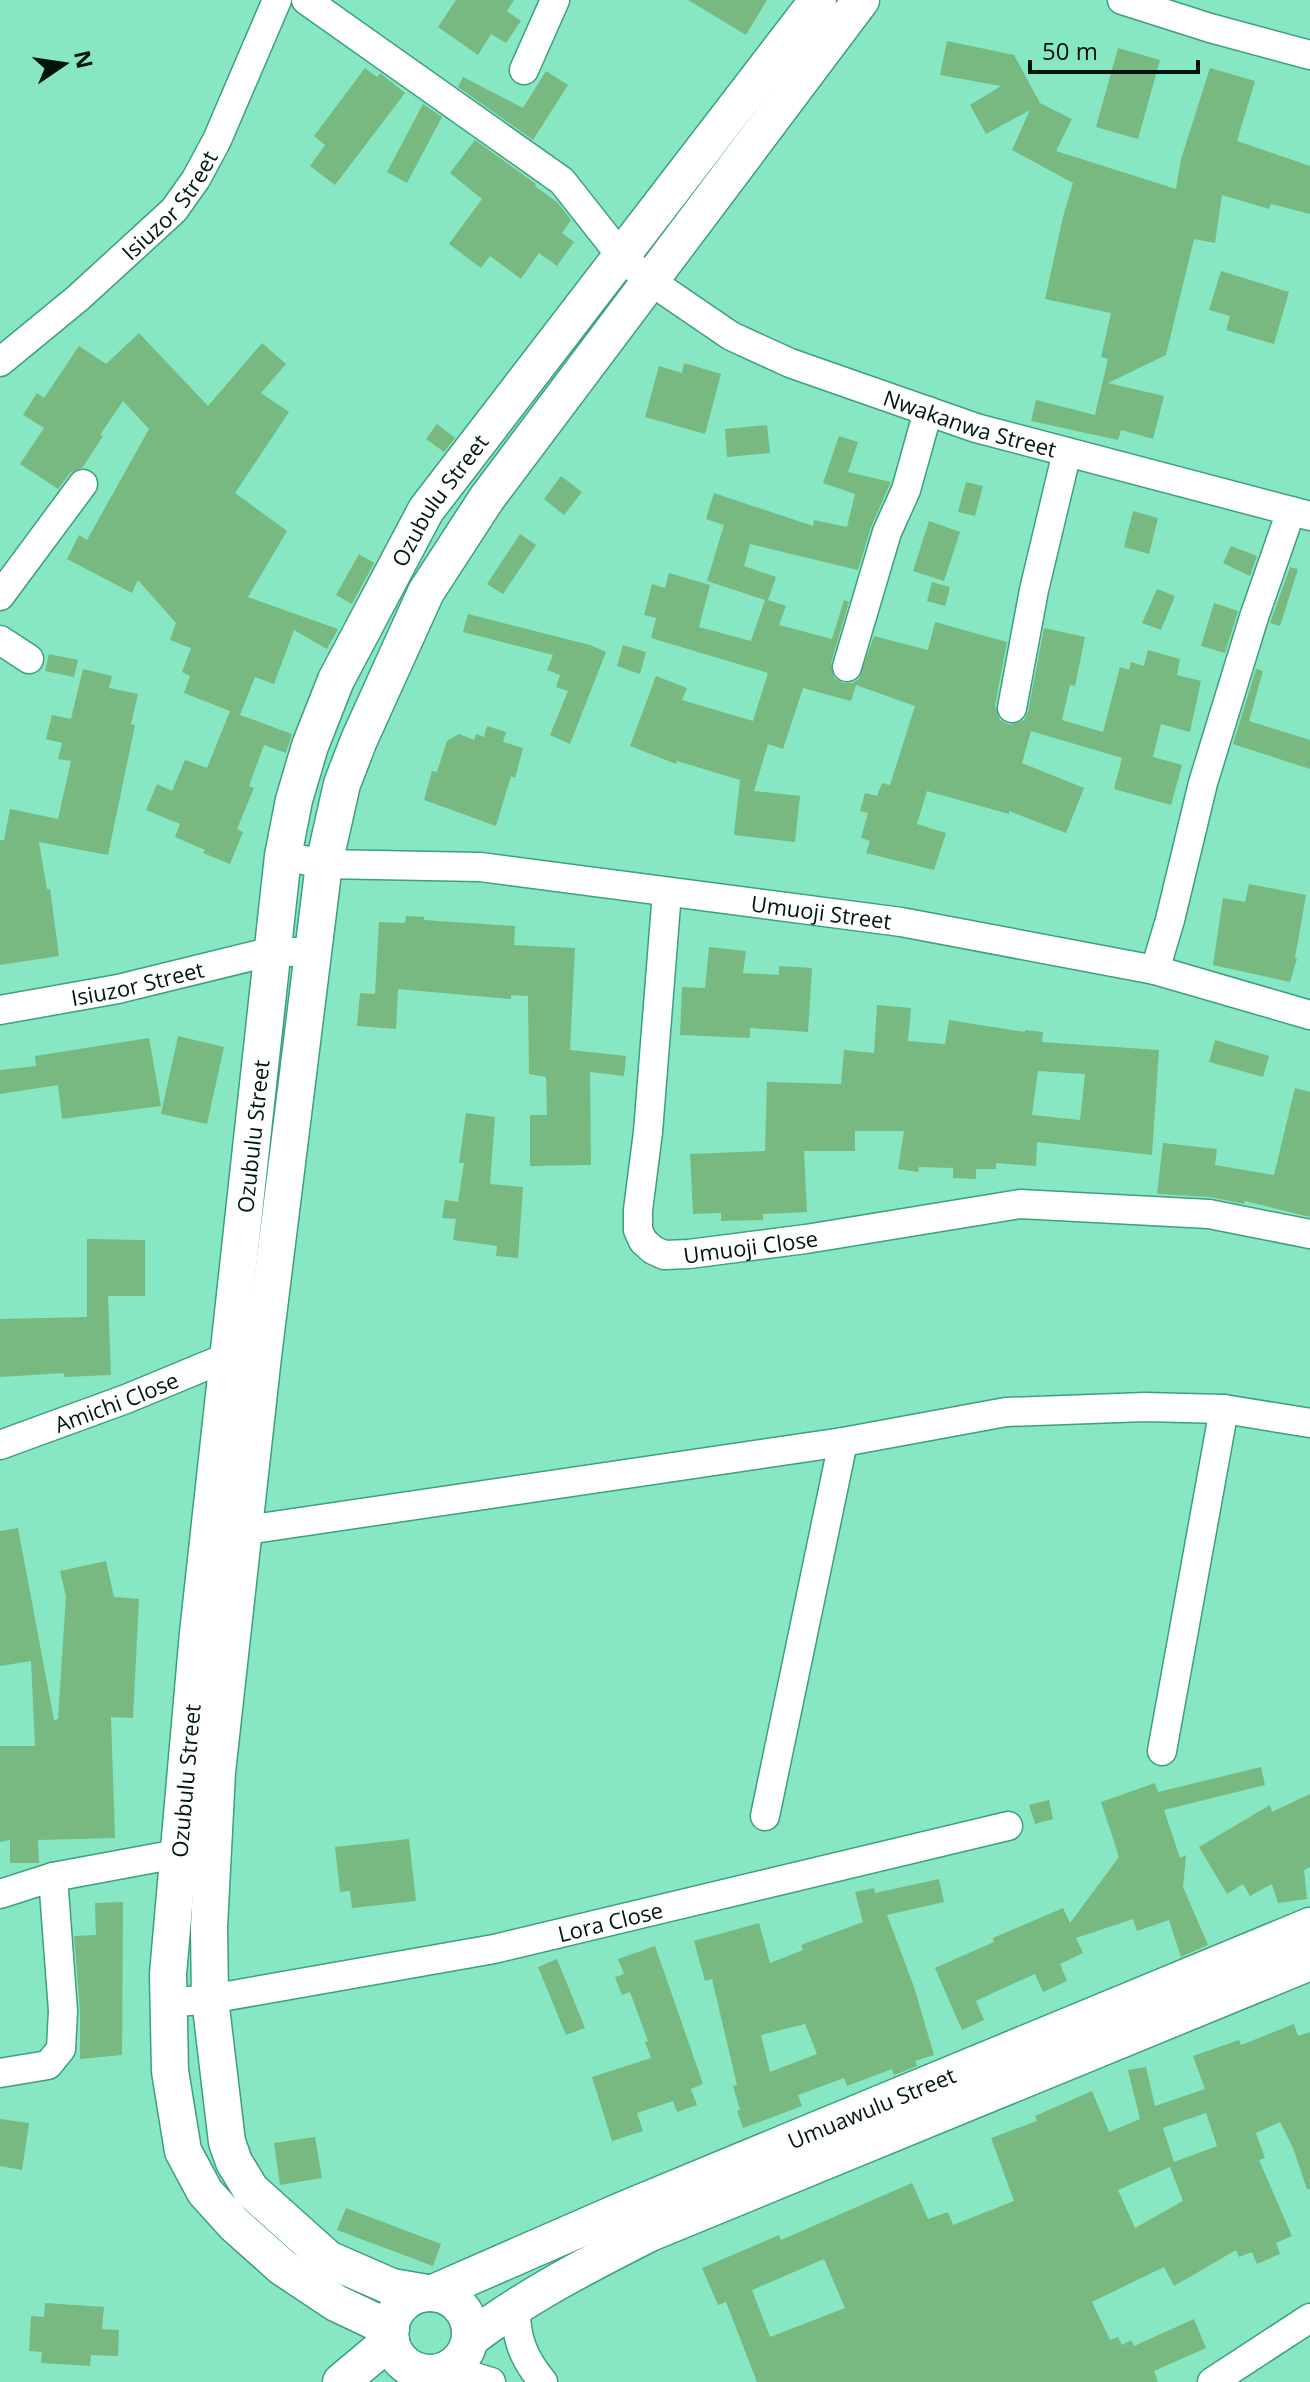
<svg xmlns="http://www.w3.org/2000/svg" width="1310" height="2382" font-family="'Open Sans',sans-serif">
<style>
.building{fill:#77b980;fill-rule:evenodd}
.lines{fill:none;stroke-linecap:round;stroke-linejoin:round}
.minor-casing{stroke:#3ca07e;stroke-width:31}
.major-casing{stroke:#3ca07e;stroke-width:39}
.minor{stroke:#fff;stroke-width:28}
.major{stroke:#fff;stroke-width:36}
.labels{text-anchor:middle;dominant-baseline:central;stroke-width:8;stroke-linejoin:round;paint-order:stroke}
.street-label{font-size:22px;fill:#00160c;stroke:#86e7c2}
</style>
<rect width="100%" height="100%" fill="#86e7c2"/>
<!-- building -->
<g class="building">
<polygon points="456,0 514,0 507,11 521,21 506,43 491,34 478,55 438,27"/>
<polygon points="688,0 767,0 746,35"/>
<polygon points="947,41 1014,55 1040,103 1072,119 1056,151 1176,189 1181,159 1210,68 1255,81 1237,141 1310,166 1310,214 1271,204 1269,209 1222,195 1215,243 1194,239 1166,355 1108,383 1164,396 1153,439 1121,430 1118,440 1031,421 1036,400 1095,415 1108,359 1101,357 1111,313 1045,299 1063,217 1073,183 1012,150 1030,110 986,134 970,105 1001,86 940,75"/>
<polygon points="1118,48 1160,60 1138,139 1096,127"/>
<polygon points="365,68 377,77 380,73 405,93 335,185 310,166 325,145 314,136"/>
<polygon points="546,71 568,85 533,140 458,87 463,77 523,108"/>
<polygon points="423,104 442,117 407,183 387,172"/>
<polygon points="475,140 536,184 535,186 558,203 571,220 562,233 574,242 557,266 539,253 521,279 490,256 481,268 449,244 482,199 450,173"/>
<polygon points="1221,271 1289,292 1274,344 1226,330 1230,316 1209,310"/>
<polygon points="139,333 208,406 262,343 286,364 261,393 289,412 235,493 287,531 248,597 338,629 327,649 294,630 274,684 255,677 240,715 292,734 286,753 264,745 249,786 254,788 237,829 243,832 230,864 203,853 205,850 175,837 180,824 146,810 157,784 172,791 185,760 207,768 230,711 184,693 190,676 182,672 191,648 170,640 176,623 138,580 132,593 67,559 79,535 87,540 149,429 123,401 100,435 103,436 83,467 70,473 58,489 20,464 44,428 23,415 37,393 44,398 79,346 106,364"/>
<polygon points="684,363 721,374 705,434 645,417 659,366 682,373"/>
<polygon points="437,424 455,438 444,452 426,439"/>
<polygon points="767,425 770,453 727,457 725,429"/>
<polygon points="839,436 858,442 848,472 891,482 890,484 871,527 858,570 750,544 744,566 776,577 768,600 786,606 779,625 832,639 844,600 849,602 831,663 834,678 843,683 852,683 859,679 874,636 928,650 935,622 1007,642 995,706 1000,720 1010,725 1024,720 1028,712 1044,628 1085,637 1075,686 1070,685 1062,720 1103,732 1120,667 1129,670 1131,662 1144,666 1148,650 1180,659 1177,675 1201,681 1190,732 1161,724 1153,757 1182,765 1171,805 1114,789 1122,758 1031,731 1022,763 1084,788 1066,833 1009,811 1009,814 927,791 917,824 946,833 934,870 866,853 870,841 861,838 868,813 860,811 865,793 877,796 882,783 890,785 915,706 856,685 851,701 803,688 783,749 768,744 754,791 800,796 795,842 734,835 740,780 677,761 676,764 630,746 656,676 687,688 682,700 753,721 768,673 651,638 656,618 644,615 652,584 665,588 669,573 710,585 699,627 751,641 765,600 707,581 724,525 706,519 714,493 813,526 814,520 847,527 855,494 823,483"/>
<polygon points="561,476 582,492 564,515 544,499"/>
<polygon points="966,482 983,486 975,516 958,512"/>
<polygon points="1133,511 1158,518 1149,554 1124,547"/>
<polygon points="929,521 960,532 944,581 913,571"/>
<polygon points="520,534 536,545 503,594 487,584"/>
<polygon points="1231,546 1257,556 1250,576 1223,563"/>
<polygon points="359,554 374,563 352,604 336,595"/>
<polygon points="1290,567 1298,569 1280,626 1270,623"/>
<polygon points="932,582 950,587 945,606 927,601"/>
<polygon points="1157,589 1175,596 1161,630 1142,623"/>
<polygon points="1214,603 1238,611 1225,653 1201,646"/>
<polygon points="468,614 590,645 606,652 570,744 550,735 568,691 556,687 560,675 547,670 553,655 463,632"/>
<polygon points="623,645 646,652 640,674 617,666"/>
<polygon points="49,654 78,660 74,677 45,671"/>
<polygon points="83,669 112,676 109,688 138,694 131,724 135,725 108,855 39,842 47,889 50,889 59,956 0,965 0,840 4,840 10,809 58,819 71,761 58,759 62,743 46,739 52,715 71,719"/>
<polygon points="1256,669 1263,671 1249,721 1310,740 1310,769 1233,744"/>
<polygon points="487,726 506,732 503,742 523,748 515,778 511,776 496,826 424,800 432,771 437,772 447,741 459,734 474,740 476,734 484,737"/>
<polygon points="1249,884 1306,895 1295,958 1297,959 1290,982 1213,965 1223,898 1245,902"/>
<polygon points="406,916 424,917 424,920 515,926 514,945 575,948 570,1050 626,1056 624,1076 590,1072 591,1165 530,1166 530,1115 547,1115 546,1077 529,1074 528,996 511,995 511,999 398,989 396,1029 357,1026 360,993 375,994 379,922 405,923"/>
<polygon points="709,947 746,951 743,973 779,975 779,966 812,968 808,1032 750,1028 750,1038 680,1035 682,987 705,988"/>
<path d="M877,1005l34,3 -3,33 37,3 4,-24 76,12v-2l18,2 -1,10 117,8 -7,105 -115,-13 -1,24 -40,-3v6h-20v10l-23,-1v-10l-34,-1 -1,5 -20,-3 6,-38h-49v20h-51l3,61 -44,2v6l-42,1v-8l-28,1 -3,-60 75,-3 2,-69 74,2 3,-34 30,3zM1038,1071l47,3 -5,46 -48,-5z"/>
<polygon points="178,1036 224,1047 207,1124 161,1114"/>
<polygon points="149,1038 161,1106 62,1119 58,1085 0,1094 0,1070 36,1066 35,1056"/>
<polygon points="1215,1040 1269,1056 1263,1077 1209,1062"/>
<polygon points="1295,1088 1310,1092 1310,1217 1245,1201 1244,1204 1210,1197 1157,1194 1163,1143 1217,1149 1215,1165 1274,1175"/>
<polygon points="466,1113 495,1117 490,1184 523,1187 518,1258 496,1256 497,1246 453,1240 456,1219 442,1218 445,1200 458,1202 464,1163 459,1163"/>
<polygon points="87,1239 145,1240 145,1296 108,1296 111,1375 64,1377 64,1373 0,1377 0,1319 87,1317"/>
<polygon points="18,1528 54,1720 58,1719 66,1596 60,1571 106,1561 114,1597 139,1599 133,1718 111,1717 115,1838 38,1840 39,1863 10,1863 10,1840 0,1842 0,1746 35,1746 31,1661 0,1666 0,1531"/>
<polygon points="1261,1767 1265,1785 1164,1810 1180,1858 1186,1855 1183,1887 1208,1945 1181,1957 1169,1920 1137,1931 1133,1919 1076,1938 1083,1953 1060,1964 1067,1981 1043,1992 1035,1974 997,1991 976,2001 984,2020 962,2030 935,1968 994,1942 993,1938 1063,1908 1070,1923 1119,1857 1101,1802 1155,1783 1158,1792"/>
<polygon points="1310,1794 1310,1867 1304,1870 1307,1899 1278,1903 1272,1884 1250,1896 1243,1884 1227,1894 1199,1847 1270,1805 1272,1812"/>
<polygon points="1049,1800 1053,1819 1035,1824 1029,1805"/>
<polygon points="409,1839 416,1901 352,1908 350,1891 340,1892 335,1847"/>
<path d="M939,1879l5,23 -57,13 27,72 20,68 -19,6 2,5 -23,9 -2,-6 -45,17 -3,-8 -46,17 4,11 -59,22 -6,-17 3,-1 -7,-24 4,-1 -25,-106 -7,2 -11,-40 65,-18 11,40 33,-13 -2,-5 62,-23 -8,-30 19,-4 1,5zM805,2024l12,30 -47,18 -9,-37z"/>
<polygon points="123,1902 122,2055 80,2059 80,2010 74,1936 96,1935 95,1903"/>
<polygon points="655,1946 703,2084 691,2089 697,2105 677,2112 673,2101 637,2113 643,2131 612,2141 592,2077 651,2058 645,2042 648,2041 630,1992 622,1995 615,1977 624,1974 618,1959"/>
<polygon points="557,1959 585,2028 566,2035 538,1967"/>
<path d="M1294,2024l4,12 12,-4v157h-3l-14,-41 -13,-26 -24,11 9,25 -6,2 33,76 -16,7 4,11 -23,10 -5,-12 -13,5 -3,-7 -62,36 -10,-19 -72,35 18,38 8,-3 4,8 9,-5 3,6 60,-27 12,29 -52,23 4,11h-401l-31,-80 -8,3 -16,-37 77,-33 2,5 131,-57 16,36 20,-7 5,13 61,-24 -23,-63 46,-17 -2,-5 57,-25 17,41 31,-13 -12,-49 18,-3 9,39 50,-17 -12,-33 46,-16 2,5zM1206,2113l11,33 -43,16 -11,-34zM1170,2167l13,34 -48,27 -17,-38zM824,2259l21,49 -75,29 -18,-47z"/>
<polygon points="0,2119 29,2123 22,2170 0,2166"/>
<polygon points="315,2137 322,2178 280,2185 274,2143"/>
<polygon points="346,2208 441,2244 433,2266 337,2230"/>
<polygon points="45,2303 104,2307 102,2329 119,2330 118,2356 91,2355 90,2366 41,2363 42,2352 29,2351 31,2316 44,2317"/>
</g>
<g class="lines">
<!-- minor casing -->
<g class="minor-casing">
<g id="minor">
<path id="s1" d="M306,0l256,181 60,76 27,23 82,56 59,27 186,65 334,88"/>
<polyline points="1122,0 1210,28 1310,55"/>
<polyline points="524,70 555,0"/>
<path id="s2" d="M0,362l78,-64 96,-88 22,-31 21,-39 60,-140"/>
<polyline points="0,596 83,484"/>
<polyline points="0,640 29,659"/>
<polyline points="847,667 887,532 906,490 928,411"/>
<polyline points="1012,708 1034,590 1067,452"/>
<path id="s3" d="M283,856l41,8 156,3 421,55 254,48 155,45"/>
<path id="s4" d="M667,892l-19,240 -10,78v20l5,11 10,9 11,5 25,-1 117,-15 214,-35 189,10 101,20"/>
<polyline points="1155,970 1170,920 1203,783 1254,617 1291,511"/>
<path id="s5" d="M0,1010l118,-21 155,-38 40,2"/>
<path id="s6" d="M0,1445l126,-46 104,-43h16"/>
<polyline points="226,1524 246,1530 843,1442 1006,1412 1145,1407 1224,1409 1310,1423"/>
<polyline points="1162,1751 1224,1409"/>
<polyline points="765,1816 843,1442"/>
<polyline points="0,1894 53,1877 177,1854 198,1854"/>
<path id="s7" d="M168,2003l42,-4 284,-50 514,-123"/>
<polyline points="0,2073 48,2065 61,2049 63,2011 53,1877"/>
<path d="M516,2305c-1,32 7,53 27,77"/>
<polyline points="448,2369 491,2382"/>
<polyline points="1212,2382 1310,2318"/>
</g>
</g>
<!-- major casing -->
<g class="major-casing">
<g id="major">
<polyline points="427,2293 392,2287 328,2259 251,2190 234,2162 227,2142 210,1999 209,1927 217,1772 263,1356 324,864 342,784 359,740 426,592 487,498 861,0"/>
<path id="s8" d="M433,2293l190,-83 687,-284"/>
<circle cx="430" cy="2333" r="40"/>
<path id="s9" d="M391,2329l-55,-26 -54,-36 -48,-43 -29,-32 -22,-41 -13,-80 -2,-97 30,-341 85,-777 11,-56 16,-54 26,-66 90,-170 392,-510"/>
<path d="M470,2339c56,-43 117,-74 180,-106l660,-271"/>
<polyline points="341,2382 391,2340"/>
</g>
</g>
<!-- minor -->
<use href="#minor" class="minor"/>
<!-- major -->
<use href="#major" class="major"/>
</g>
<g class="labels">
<!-- street labels -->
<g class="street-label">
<text stroke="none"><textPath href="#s2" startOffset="232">Isiuzor Street</textPath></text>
<text stroke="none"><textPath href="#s1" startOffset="800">Nwakanwa Street</textPath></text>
<text stroke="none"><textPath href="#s9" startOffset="1974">Ozubulu Street</textPath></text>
<text stroke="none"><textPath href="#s3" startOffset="542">Umuoji Street</textPath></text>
<text stroke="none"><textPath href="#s5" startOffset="140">Isiuzor Street</textPath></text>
<text stroke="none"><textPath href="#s9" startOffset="1300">Ozubulu Street</textPath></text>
<text stroke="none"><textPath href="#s4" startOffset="464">Umuoji Close</textPath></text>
<text stroke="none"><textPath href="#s6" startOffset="124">Amichi Close</textPath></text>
<text stroke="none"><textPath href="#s9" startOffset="652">Ozubulu Street</textPath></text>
<text stroke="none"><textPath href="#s7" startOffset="450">Lora Close</textPath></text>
<text stroke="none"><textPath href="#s8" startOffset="476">Umuawulu Street</textPath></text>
</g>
</g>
<!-- north arrow -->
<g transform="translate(64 64) rotate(77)" stroke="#86e7c2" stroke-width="6" paint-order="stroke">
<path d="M0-6L14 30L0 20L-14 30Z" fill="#00160c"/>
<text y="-12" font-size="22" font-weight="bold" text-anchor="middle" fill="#00160c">N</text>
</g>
<!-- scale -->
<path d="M1030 60v12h168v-12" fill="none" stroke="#00160c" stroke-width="4"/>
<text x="1042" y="60" font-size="24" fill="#00160c" stroke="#86e7c2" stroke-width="6" paint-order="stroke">50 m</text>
</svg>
